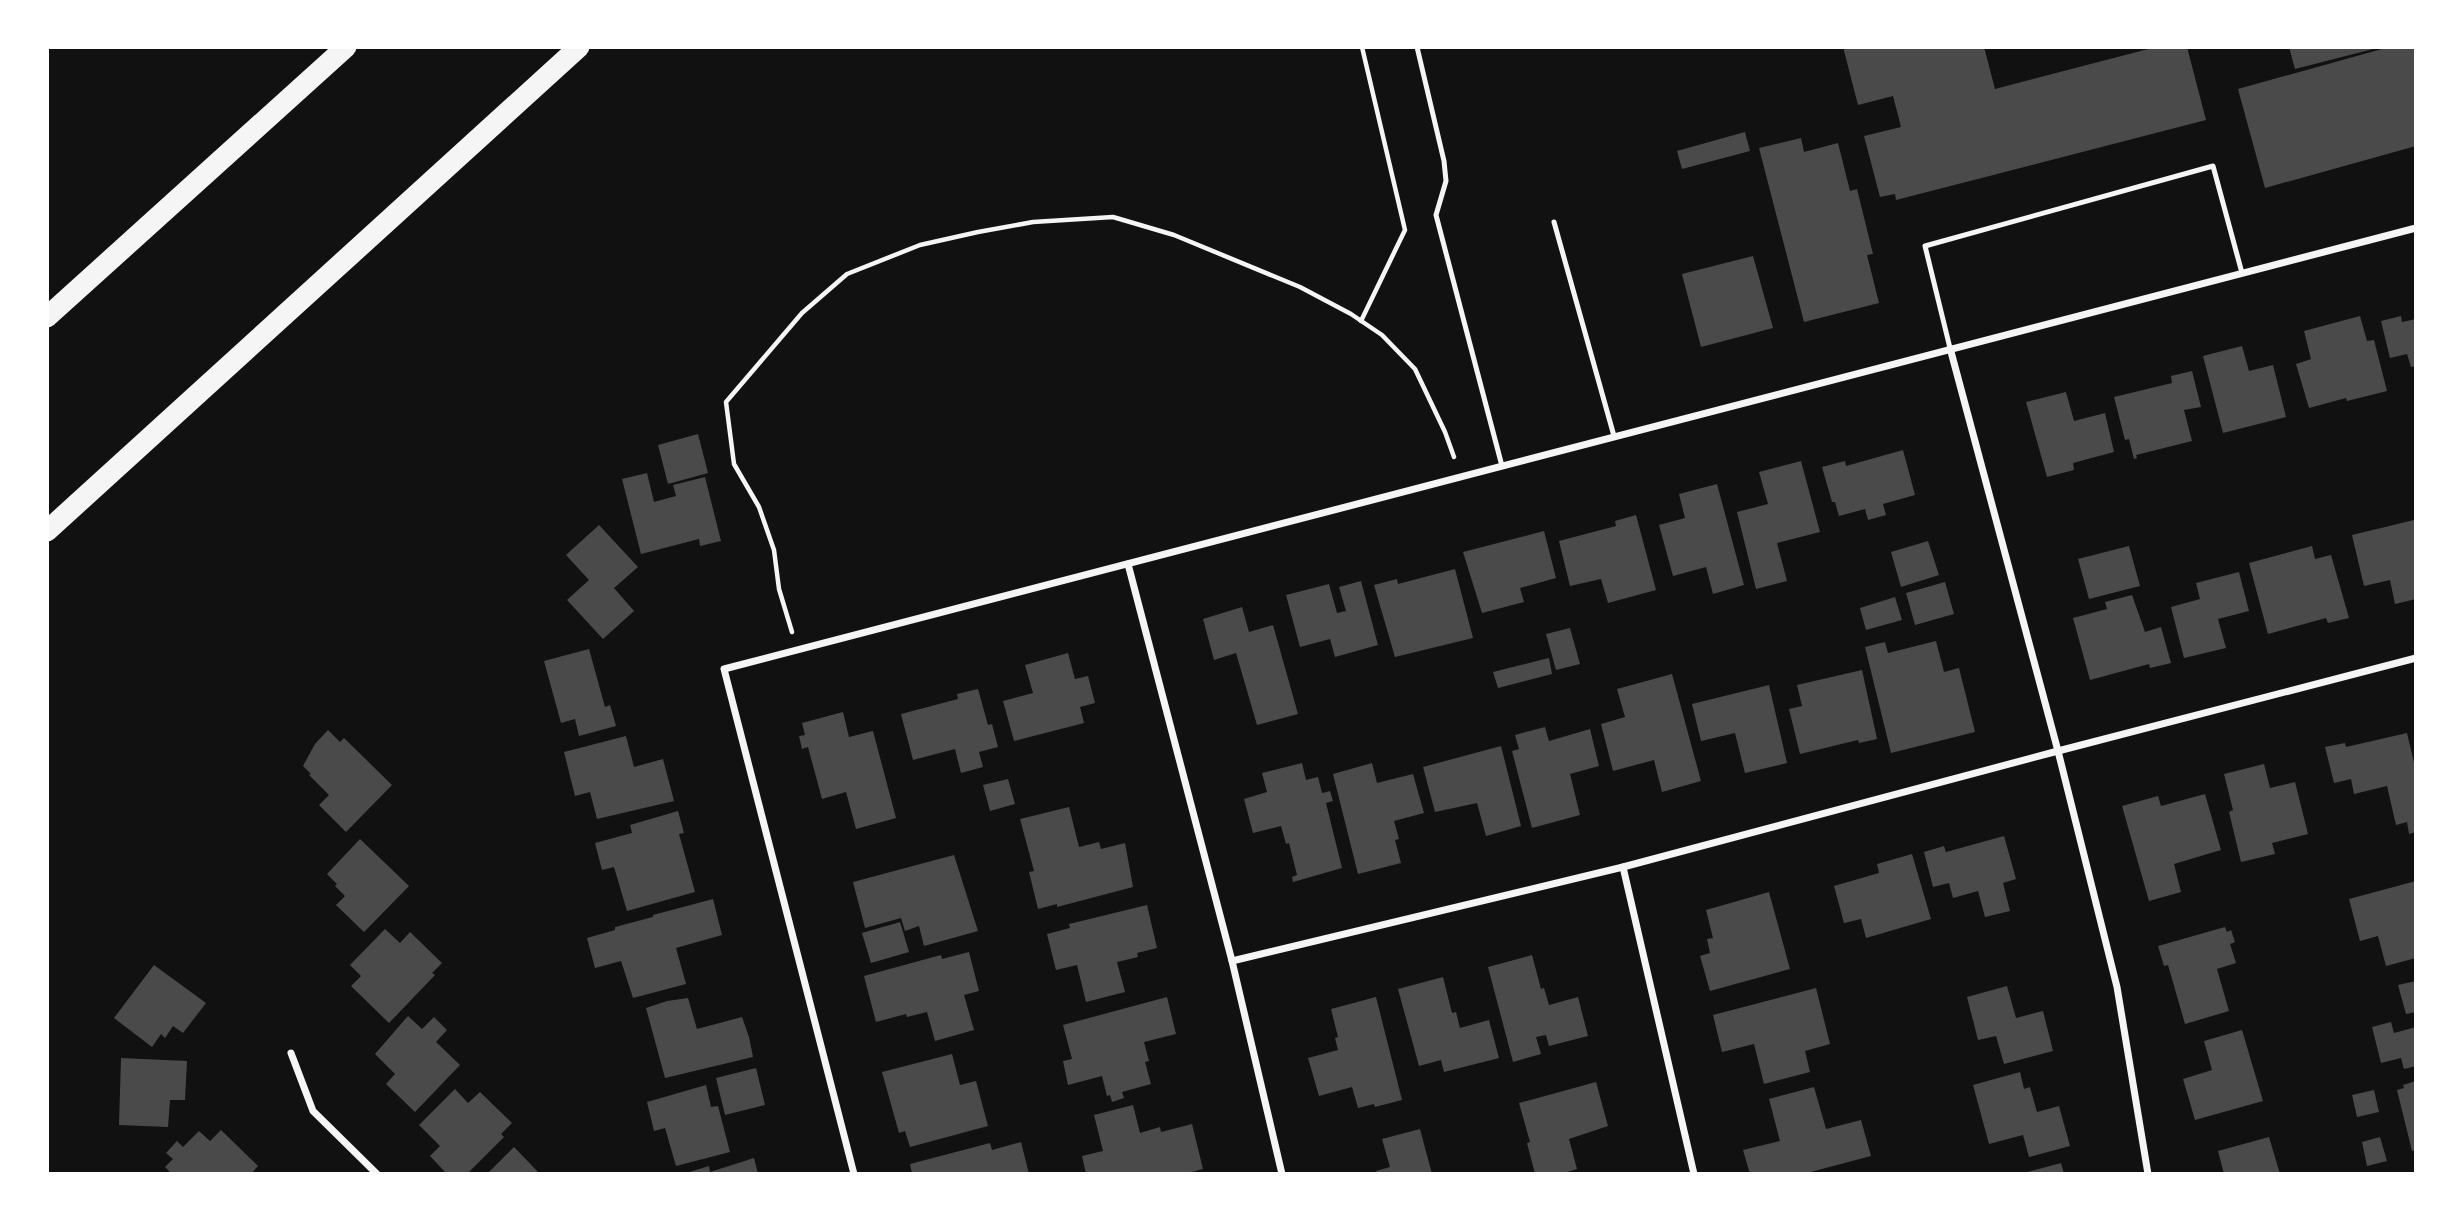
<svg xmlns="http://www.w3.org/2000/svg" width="2463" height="1221" font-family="Arial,sans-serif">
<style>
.building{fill:#4a4a4a}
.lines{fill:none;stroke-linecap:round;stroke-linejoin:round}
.path{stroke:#f5f5f5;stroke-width:4.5}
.service{stroke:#f5f5f5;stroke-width:5}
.minor{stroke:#f5f5f5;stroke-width:7}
.motorway{stroke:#f5f5f5;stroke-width:21}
</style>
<rect width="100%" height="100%" fill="#111"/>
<!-- building -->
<g class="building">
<polygon points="1843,47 1984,47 1995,89 2156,47 2187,47 2206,120 1896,200 1895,194 1880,197 1864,136 1901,127 1893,96 1858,105"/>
<polygon points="2289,47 2377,47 2377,48 2295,69"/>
<polygon points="2389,47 2416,47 2416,146 2265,188 2238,89"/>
<polygon points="1745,132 1750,151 1682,169 1677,151"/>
<polygon points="1801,138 1804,152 1838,143 1850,191 1857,189 1873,254 1867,255 1879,303 1804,322 1759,148"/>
<polygon points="1753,256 1773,328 1701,347 1682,274"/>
<polygon points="2360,316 2367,341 2374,340 2387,391 2347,401 2346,398 2309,408 2296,364 2311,359 2304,331"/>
<polygon points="2401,316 2402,322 2416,319 2416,366 2411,367 2407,354 2390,358 2381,321"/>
<polygon points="2242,346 2249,371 2273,365 2286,417 2223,433 2203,356"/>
<polygon points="2192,371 2201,407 2184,410 2192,441 2136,455 2137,458 2134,459 2129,439 2125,440 2114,397 2172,383 2171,376"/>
<polygon points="2066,392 2074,421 2105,413 2114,452 2073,463 2074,470 2047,477 2026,402"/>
<polygon points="698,434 708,473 668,484 658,445"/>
<polygon points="1903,450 1915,495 1883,504 1886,515 1868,520 1865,509 1839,516 1835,502 1832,502 1822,467 1845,461 1846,466"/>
<polygon points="1801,461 1820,532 1777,543 1787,581 1756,589 1737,512 1768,504 1759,472"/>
<polygon points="647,473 654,502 676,496 673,485 705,477 721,541 700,546 699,539 641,554 622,479"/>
<polygon points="1717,484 1744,585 1713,594 1706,567 1673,576 1659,525 1685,518 1679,494"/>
<polygon points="1636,515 1656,590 1608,603 1601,579 1570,586 1559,541 1616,526 1615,521"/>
<polygon points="2414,520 2416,599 2395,604 2390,580 2364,586 2352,535"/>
<polygon points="599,525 638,567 614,588 634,611 603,639 567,600 589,580 566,555"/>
<polygon points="1544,531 1556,578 1520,588 1524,602 1482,613 1463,552"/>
<polygon points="1928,541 1939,575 1901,587 1891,552"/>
<polygon points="2129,546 2140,586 2089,599 2078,559"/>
<polygon points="2312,546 2315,559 2331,555 2349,618 2328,623 2326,618 2268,634 2249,563"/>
<polygon points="1455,569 1473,638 1395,657 1374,585 1397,579 1398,584"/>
<polygon points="2239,572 2249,611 2218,619 2226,648 2184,658 2171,607 2200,599 2196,583"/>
<polygon points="1361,581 1378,645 1335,657 1330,639 1300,647 1286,595 1329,584 1337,613 1346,611 1339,587"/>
<polygon points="1945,582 1954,614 1915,625 1906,593"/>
<polygon points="2132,595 2145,632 2161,627 2171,663 2150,668 2149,664 2090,680 2073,618 2107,609 2105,602"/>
<polygon points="1895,597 1902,620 1866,630 1860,608"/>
<polygon points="1242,607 1249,632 1273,625 1298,714 1257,725 1236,653 1214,660 1203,619"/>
<polygon points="1570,628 1580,664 1556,670 1546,634"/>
<polygon points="1936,641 1944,672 1959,668 1975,732 1891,753 1865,647 1885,642 1888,653"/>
<polygon points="589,649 605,707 610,705 616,726 579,736 575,719 561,723 544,661"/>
<polygon points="1068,653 1075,679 1088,676 1095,703 1080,707 1084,723 1014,741 1003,701 1033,693 1025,665"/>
<polygon points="1549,658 1552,674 1498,688 1493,672"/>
<polygon points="1862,670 1877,739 1859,743 1858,740 1800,754 1789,709 1802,706 1797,685"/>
<polygon points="1672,674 1701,781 1662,792 1654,760 1613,771 1601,724 1625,717 1617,689"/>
<polygon points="1769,685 1787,763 1745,773 1735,733 1701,741 1692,704"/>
<polygon points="978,689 988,725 992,724 998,747 979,752 983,767 961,773 955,749 913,760 901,714 958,699 957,694"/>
<polygon points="843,712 849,737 873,731 896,818 856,829 846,792 822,799 808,747 802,749 799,736 805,735 802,723"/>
<polygon points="1545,727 1549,741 1590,729 1599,766 1570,774 1580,815 1532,828 1512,751 1519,749 1515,735"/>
<polygon points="328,730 340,742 344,738 392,785 346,832 319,805 329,795 309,775 311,774 303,766 315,744"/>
<polygon points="2407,733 2416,771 2416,832 2409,834 2407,822 2396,825 2387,786 2354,794 2351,779 2334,783 2325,747 2345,743 2346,747"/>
<polygon points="626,736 634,767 663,759 674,801 597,819 590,792 575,796 564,752"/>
<polygon points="1501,746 1521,826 1486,836 1477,803 1435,812 1423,767"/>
<polygon points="1302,763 1306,780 1318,777 1322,793 1330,791 1333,801 1326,803 1342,868 1293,882 1292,877 1297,875 1289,843 1286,844 1281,826 1253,833 1244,799 1267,792 1262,773"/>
<polygon points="1372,763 1377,783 1413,774 1424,813 1394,821 1399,839 1395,840 1401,863 1358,874 1333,774"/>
<polygon points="2264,764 2270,788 2295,782 2308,834 2272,843 2275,854 2241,862 2229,812 2233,810 2224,774"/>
<polygon points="1008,779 1015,804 990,811 983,785"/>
<polygon points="2205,794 2221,850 2174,864 2181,892 2149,901 2122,806 2158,796 2161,806"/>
<polygon points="1069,807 1079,847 1099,842 1101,849 1125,843 1133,887 1057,907 1057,904 1038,909 1029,872 1034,871 1020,819"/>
<polygon points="678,811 684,833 679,834 695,892 627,911 614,867 602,870 595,843 632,833 630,825"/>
<polygon points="2004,836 2016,879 2003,883 2010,911 1985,917 1978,891 1953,898 1949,883 1933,887 1924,852 1944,846 1946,852"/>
<polygon points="360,839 409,886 364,932 336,905 345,896 335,886 337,884 327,874"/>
<polygon points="1912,854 1931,919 1866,938 1861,919 1844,923 1834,886 1879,873 1877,864"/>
<polygon points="954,855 978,931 924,946 919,926 905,931 901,918 865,928 853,882"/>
<polygon points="2416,881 2416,958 2386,966 2378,936 2360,941 2349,899"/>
<polygon points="1769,892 1790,969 1710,991 1700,956 1710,953 1707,939 1713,938 1706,910"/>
<polygon points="713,899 722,935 676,948 686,984 633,998 621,961 595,968 587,938 615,930 615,927 653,917 653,915"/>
<polygon points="1147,905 1157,948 1137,953 1138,957 1117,962 1125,992 1086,1002 1077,965 1056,970 1047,934 1070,928 1069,924"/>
<polygon points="900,922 909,952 871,963 862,933"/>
<polygon points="2225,927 2227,932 2231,930 2235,942 2230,944 2236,963 2217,969 2229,1011 2185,1024 2168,965 2164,966 2158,946"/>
<polygon points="385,929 400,943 410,932 442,963 432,973 435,975 389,1023 351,986 361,976 350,965"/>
<polygon points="969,952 979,991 964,995 974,1030 935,1041 927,1012 907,1017 906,1014 876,1022 864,976 941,955 942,959"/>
<polygon points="1532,955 1541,989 1544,988 1549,1005 1578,997 1588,1036 1549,1046 1546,1035 1536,1037 1541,1054 1513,1062 1488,967"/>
<polygon points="154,965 206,1003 183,1033 173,1026 165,1038 161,1034 152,1047 114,1018"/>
<polygon points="1443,977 1452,1013 1456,1012 1460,1028 1489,1020 1499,1058 1444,1072 1441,1060 1419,1066 1398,989"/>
<polygon points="2416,981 2416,1012 2406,1014 2398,985"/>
<polygon points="2007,986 2016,1018 2043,1011 2053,1051 2004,1064 1996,1036 1978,1040 1967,997"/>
<polygon points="1816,988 1830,1044 1805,1051 1810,1072 1764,1084 1754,1044 1722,1052 1713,1015"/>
<polygon points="1167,997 1176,1034 1144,1042 1149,1061 1145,1062 1151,1084 1122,1092 1124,1098 1112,1102 1110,1095 1107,1096 1102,1076 1068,1085 1063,1061 1072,1059 1063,1025"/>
<polygon points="1376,997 1402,1100 1375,1107 1374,1104 1358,1108 1352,1087 1319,1096 1308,1058 1338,1050 1335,1038 1338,1037 1331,1009"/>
<polygon points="688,998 697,1029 742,1017 749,1037 753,1057 665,1078 646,1008 667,1001"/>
<polygon points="408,1016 422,1029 434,1017 447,1030 436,1042 460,1065 415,1112 386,1084 395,1074 375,1054"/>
<polygon points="2391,1022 2394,1033 2416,1027 2416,1066 2404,1069 2401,1058 2381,1063 2372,1027"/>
<polygon points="2242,1030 2263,1101 2195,1120 2183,1079 2212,1070 2204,1041"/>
<polygon points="952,1054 960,1085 976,1081 988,1126 910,1147 905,1131 899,1133 882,1072"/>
<polygon points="121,1058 187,1061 185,1100 170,1100 168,1127 119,1125"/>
<polygon points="756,1068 765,1105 725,1115 716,1078"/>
<polygon points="2020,1072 2024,1089 2030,1087 2037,1112 2059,1106 2070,1146 2029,1157 2023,1135 1989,1144 1973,1085"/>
<polygon points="2416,1081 2416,1150 2412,1151 2397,1090 2404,1088 2403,1085"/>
<polygon points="1596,1082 1608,1126 1569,1139 1577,1169 1561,1174 1535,1174 1527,1143 1530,1142 1519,1103"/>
<polygon points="706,1085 711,1107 718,1106 730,1152 676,1166 665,1128 654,1131 647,1102"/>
<polygon points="1814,1087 1826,1129 1861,1120 1871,1156 1803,1174 1750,1174 1743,1150 1780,1141 1769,1099"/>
<polygon points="455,1089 468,1103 480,1092 512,1123 501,1134 504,1137 467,1174 447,1174 430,1156 440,1146 419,1125"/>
<polygon points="2374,1090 2379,1112 2357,1117 2352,1095"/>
<polygon points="1133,1105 1140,1133 1160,1127 1161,1132 1192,1124 1203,1169 1184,1174 1086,1174 1082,1156 1103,1151 1094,1115"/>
<polygon points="1420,1129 1432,1174 1377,1174 1376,1171 1390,1167 1382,1139"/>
<polygon points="221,1130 258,1166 251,1174 172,1174 165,1167 173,1159 166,1153 177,1141 183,1147 199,1131 210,1141"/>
<polygon points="2269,1137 2280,1174 2224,1174 2218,1151"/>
<polygon points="2380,1137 2387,1161 2367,1166 2362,1142"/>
<polygon points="1021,1142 1029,1174 912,1174 910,1164 990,1143 992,1150"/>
<polygon points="514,1147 540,1174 487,1174"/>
<polygon points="754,1158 758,1174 683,1174 709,1166 710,1172"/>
<polygon points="2061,1163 2064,1174 2024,1174 2024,1173"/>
</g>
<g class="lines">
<!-- path -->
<g class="path">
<polyline points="1361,321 1405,230 1362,47"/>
<polyline points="792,632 779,589 774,550 759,507 734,464 726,402 802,313 847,274 920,245 978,232 1033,222 1113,217 1174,235 1300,287 1351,314 1382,335 1415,369 1445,432 1454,457"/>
</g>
<!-- service -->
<g class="service">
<polyline points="1417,47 1444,161 1446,181 1436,215 1502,466"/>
<polyline points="1554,222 1614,436"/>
<polyline points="1950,348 1925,246 2213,166 2242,273"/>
</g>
<!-- minor -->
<g class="minor">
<polyline points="1950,348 2058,751 2117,987 2148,1174"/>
<polyline points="1128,564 1232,961 1282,1174"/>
<polyline points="1623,867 1694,1174"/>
<polyline points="1232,961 1623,867 2058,751 2416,658"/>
<polyline points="291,1053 313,1111 377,1174"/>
<polyline points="854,1174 724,669 2416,228"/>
</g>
<!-- motorway -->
<g class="motorway">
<polyline points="47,317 346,47"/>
<polyline points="47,531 579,47"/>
</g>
</g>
<!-- border -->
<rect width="2463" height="1221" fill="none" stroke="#ffffff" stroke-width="98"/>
</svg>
